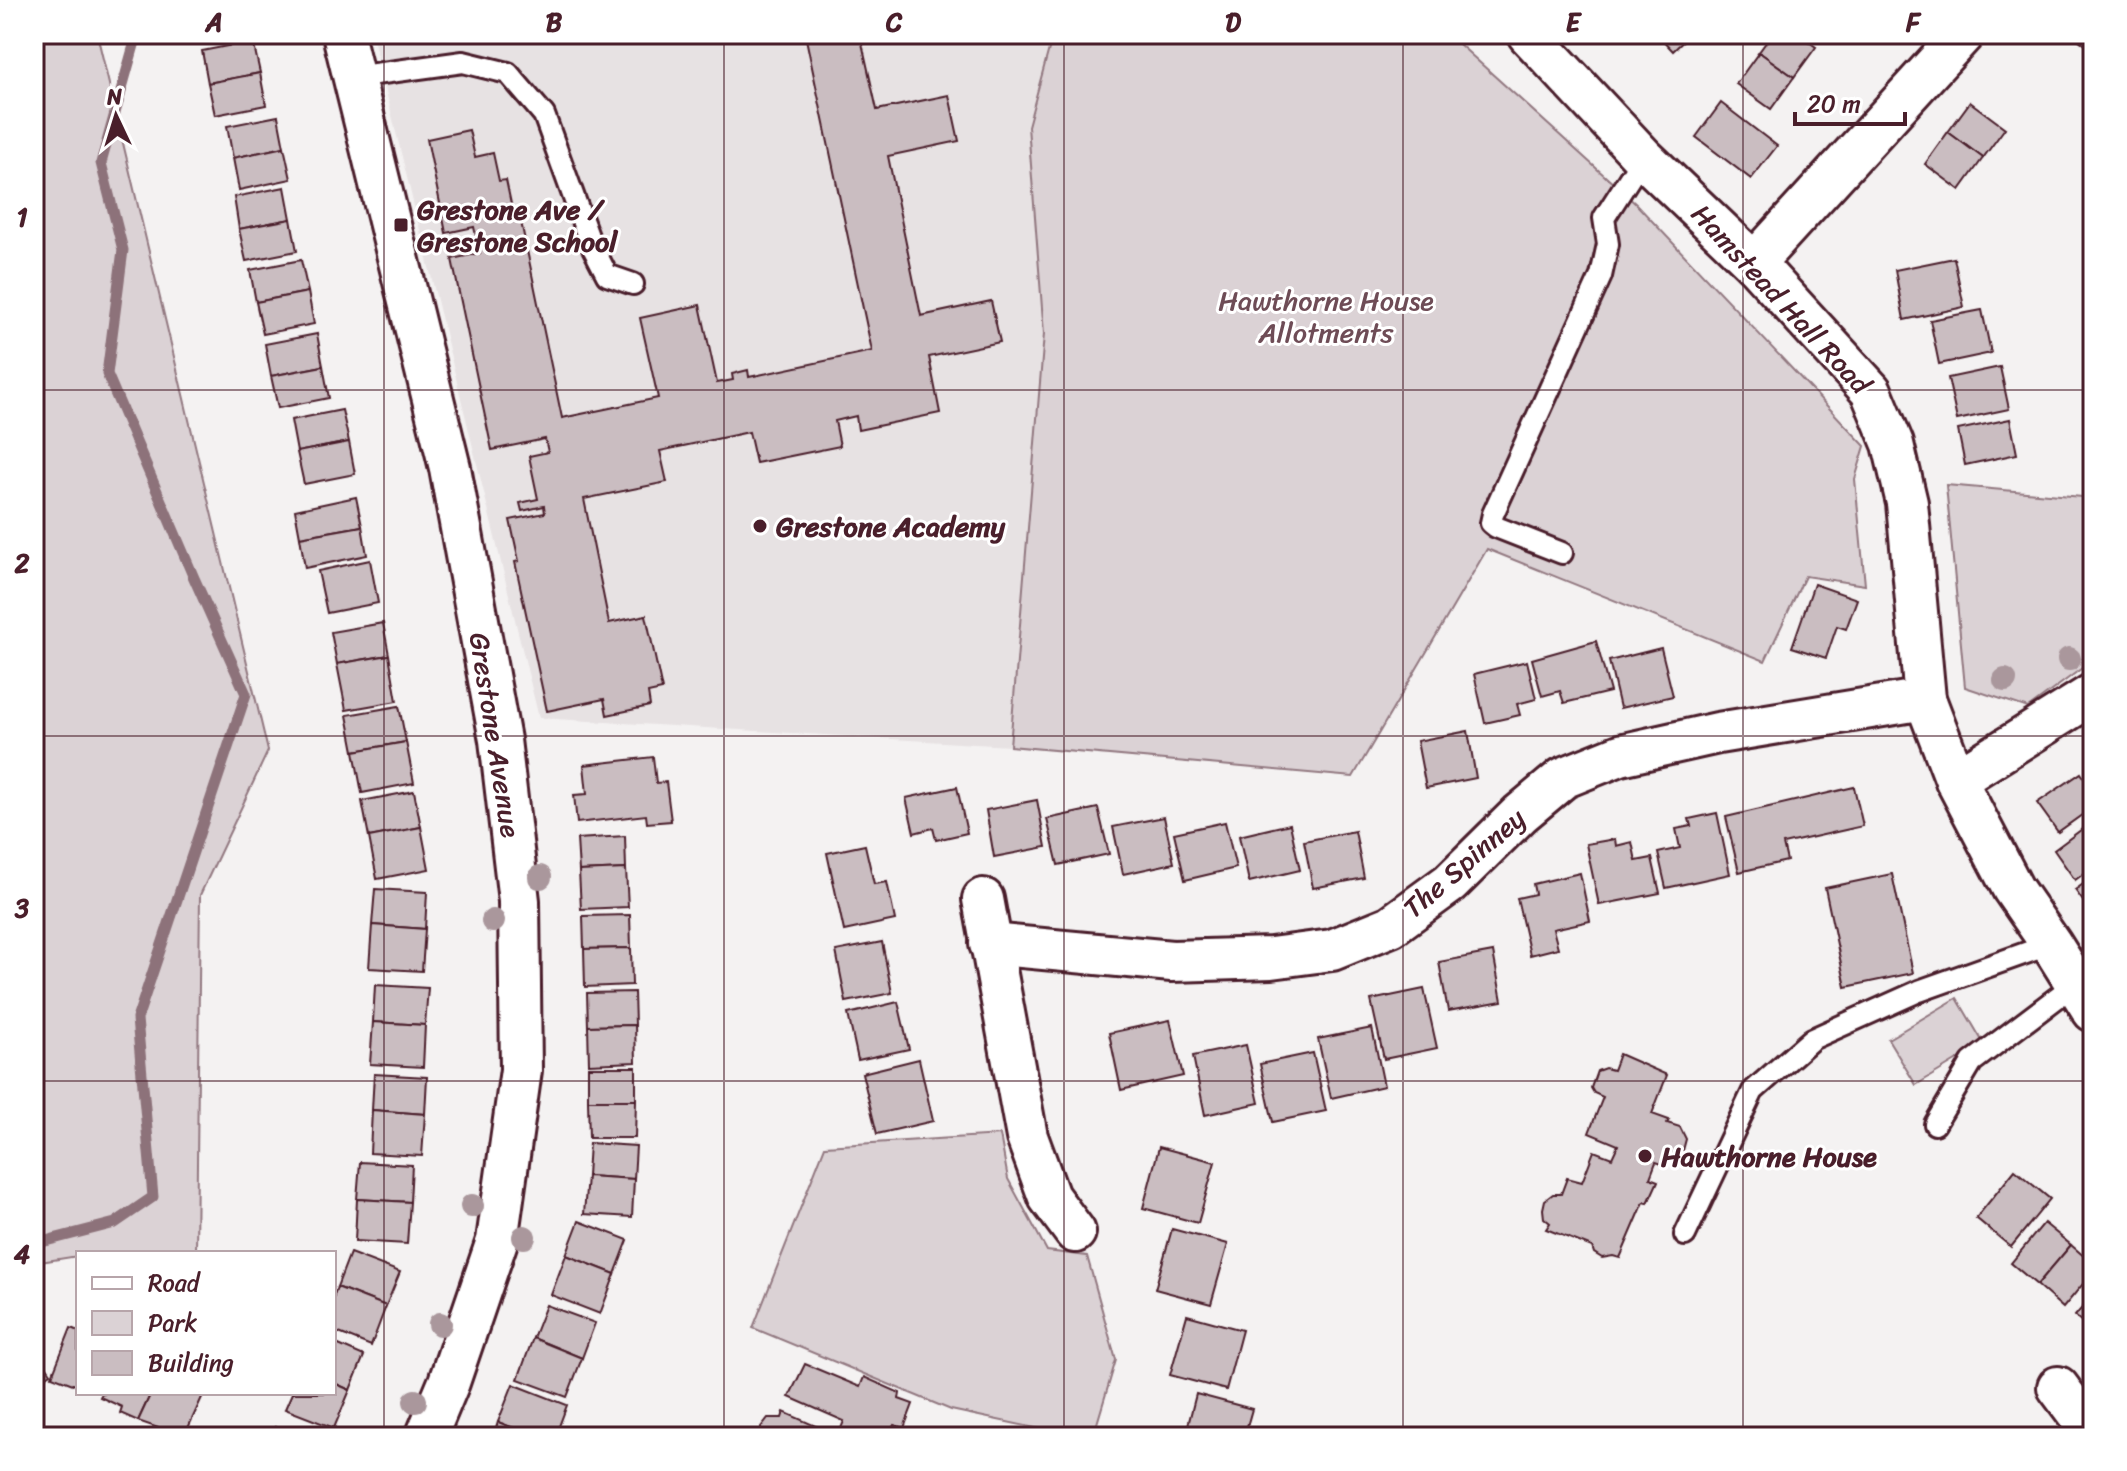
<svg xmlns="http://www.w3.org/2000/svg" width="2127" height="1471" font-family="Sriracha,sans-serif">
<style>
.built{fill:#e7e2e3}
.green{fill:#dbd2d5;stroke:#927880;stroke-width:2}
.lines{fill:none;stroke-linecap:round;stroke-linejoin:round}
.stream{stroke:#8d727a;stroke-width:11}
.building{fill:#cabdc1;stroke:#4a1f2b;stroke-width:2}
.service-casing{stroke:#4a1f2b;stroke-width:26}
.minor-casing{stroke:#4a1f2b;stroke-width:46}
.service{stroke:#fff;stroke-width:20}
.minor{stroke:#fff;stroke-width:40}
.tree{fill:#aa979c}
.grid{fill:none;stroke:#4a1f2b;stroke-width:2;stroke-opacity:0.55}
.poi-dot{fill:#4a1f2b;stroke:#fff;stroke-width:3}
.labels{text-anchor:middle;dominant-baseline:central;stroke-width:6;stroke-linejoin:round;paint-order:stroke}
.poi-label{font-size:28px;font-weight:bold;fill:#4a1f2b;stroke:#fff;text-anchor:start}
.street-label{font-size:28px;fill:#4a1f2b;stroke:#fff}
.park-label{font-size:28px;fill:#6e4c56;stroke:#fff}
.neatline{fill:none;stroke:#4a1f2b;stroke-width:3}
.grid-label{font-size:26px;text-anchor:middle;font-weight:bold;fill:#4a1f2b}
</style>
<rect width="100%" height="100%" fill="#f4f2f2"/>
<filter id="ink" filterUnits="userSpaceOnUse"><feTurbulence type="fractalNoise" baseFrequency=".0125" numOctaves="2"/><feDisplacementMap in="SourceGraphic" scale="16" xChannelSelector="R" yChannelSelector="G"/><feConvolveMatrix kernelMatrix="1 2 1 2 8 2 1 2 1" color-interpolation-filters="sRGB"/></filter>
<g filter="url(#ink)">
<!-- built -->
<polygon class="built" points="372,34 1053,34 1028,126 1044,334 1010,746 539,718"/>
<!-- green -->
<g class="green">
<polygon points="34,34 97,34 268,751 200,895 196,1253 78,1253 78,1256 34,1263"/>
<polygon points="1053,34 1448,34 1637,205 1865,446 1855,479 1865,585 1805,576 1765,661 1487,549 1353,777 1010,746 1044,334 1028,126"/>
<polygon points="1946,485 2093,498 2093,660 2028,708 1965,687"/>
<polygon points="1957,998 1984,1044 1916,1085 1888,1039"/>
<polygon points="1000,1135 1008,1179 1047,1251 1087,1256 1116,1360 1093,1437 1078,1437 951,1410 753,1328 825,1146"/>
</g>
<g class="lines">
<!-- stream -->
<polyline class="stream" points="34,1244 115,1223 153,1197 137,1019 246,694 194,578 107,374 123,250 101,163 136,38 135,34"/>
</g>
<!-- building -->
<g class="building">
<polygon points="198,34 242,34 199,41"/>
<polygon points="805,34 860,34 877,110 949,95 959,141 888,156 921,316 991,301 1000,342 929,357 940,413 858,430 856,416 835,421 840,446 756,463 749,432 660,451 667,482 584,499 609,623 646,615 662,690 648,693 650,706 607,715 604,699 547,711 515,562 519,561 510,520 545,513 544,506 522,511 520,503 538,499 529,456 548,452 545,439 492,450 452,259 480,253 474,227 446,233 427,139 469,130 475,157 493,153 499,181 506,180 514,218 520,217 562,418 658,398 640,318 700,305 717,383 733,380 732,374 748,370 749,377 872,351"/>
<polygon points="1657,34 1691,34 1673,51"/>
<polygon points="1772,34 1798,34 1816,47 1794,77 1759,52"/>
<polygon points="2076,34 2093,34 2093,51 2074,36"/>
<polygon points="253,41 260,73 208,83 202,51"/>
<polygon points="1759,52 1794,77 1771,109 1736,84"/>
<polygon points="260,73 266,105 215,115 208,83"/>
<polygon points="1970,102 2005,128 1983,158 1948,132"/>
<polygon points="1721,103 1777,146 1751,179 1696,137"/>
<polygon points="278,116 284,147 233,158 227,126"/>
<polygon points="1948,132 1983,158 1960,190 1925,164"/>
<polygon points="284,147 291,179 239,190 233,158"/>
<polygon points="285,187 291,219 239,229 234,197"/>
<polygon points="291,219 297,251 246,261 239,229"/>
<polygon points="2093,236 2093,272 2092,273 2084,238"/>
<polygon points="1954,258 1964,307 1904,320 1895,270"/>
<polygon points="301,260 308,292 256,302 250,270"/>
<polygon points="308,292 314,324 263,334 256,302"/>
<polygon points="1982,310 1991,353 1939,364 1930,320"/>
<polygon points="317,334 323,366 271,376 265,344"/>
<polygon points="323,366 329,398 278,408 271,376"/>
<polygon points="2000,367 2009,409 1957,420 1948,378"/>
<polygon points="342,410 349,442 297,452 291,420"/>
<polygon points="2010,419 2017,454 1965,465 1958,430"/>
<polygon points="349,442 355,474 304,484 297,452"/>
<polygon points="356,497 362,526 300,537 295,510"/>
<polygon points="362,526 367,555 305,568 300,537"/>
<polygon points="370,560 378,603 327,613 318,571"/>
<polygon points="1814,584 1857,599 1846,629 1837,626 1826,658 1792,647"/>
<polygon points="383,623 389,655 337,664 331,632"/>
<polygon points="1596,641 1610,692 1564,703 1560,691 1542,696 1532,659"/>
<polygon points="1661,648 1673,696 1620,708 1609,661"/>
<polygon points="389,655 397,701 346,710 337,664"/>
<polygon points="1527,661 1536,699 1517,704 1520,715 1485,723 1474,674"/>
<polygon points="399,706 406,742 354,751 347,715"/>
<polygon points="1468,731 1476,778 1426,788 1417,741"/>
<polygon points="406,742 414,783 362,793 354,751"/>
<polygon points="653,757 656,783 666,782 671,821 647,823 646,815 577,823 574,795 587,794 584,765"/>
<polygon points="2081,773 2093,790 2093,807 2058,832 2037,803"/>
<polygon points="957,787 967,833 936,840 933,828 914,833 906,798"/>
<polygon points="1854,787 1863,826 1783,844 1787,861 1739,872 1726,817"/>
<polygon points="414,791 421,827 369,837 362,801"/>
<polygon points="1037,800 1046,847 994,857 986,810"/>
<polygon points="1098,808 1109,854 1058,865 1047,819"/>
<polygon points="1717,813 1730,874 1666,888 1658,853 1680,848 1676,829 1691,826 1689,819"/>
<polygon points="1164,817 1174,863 1123,874 1113,827"/>
<polygon points="2093,821 2093,867 2075,880 2054,850"/>
<polygon points="1225,822 1236,868 1185,880 1174,833"/>
<polygon points="1290,824 1300,870 1249,882 1239,836"/>
<polygon points="421,827 429,869 377,879 369,837"/>
<polygon points="1355,831 1364,878 1313,888 1304,841"/>
<polygon points="625,836 626,869 579,871 577,839"/>
<polygon points="1615,839 1616,846 1632,842 1636,861 1652,858 1660,893 1599,905 1586,844"/>
<polygon points="865,845 874,884 887,882 895,920 844,931 827,853"/>
<polygon points="626,869 628,907 581,909 579,871"/>
<polygon points="1580,873 1590,921 1553,929 1558,948 1530,955 1517,898 1535,894 1533,884"/>
<polygon points="1892,874 1913,973 1846,987 1825,888"/>
<polygon points="2093,877 2093,915 2075,890"/>
<polygon points="375,889 427,892 425,929 372,925"/>
<polygon points="630,915 631,948 584,949 583,916"/>
<polygon points="372,925 425,929 422,971 369,968"/>
<polygon points="882,942 892,993 846,1002 836,951"/>
<polygon points="631,948 632,985 585,987 584,949"/>
<polygon points="1493,952 1502,1001 1448,1011 1439,962"/>
<polygon points="375,985 428,988 425,1025 373,1022"/>
<polygon points="1424,989 1437,1048 1384,1059 1371,1000"/>
<polygon points="634,992 635,1025 588,1026 587,993"/>
<polygon points="898,1002 909,1049 858,1060 848,1014"/>
<polygon points="1170,1020 1183,1076 1121,1090 1109,1033"/>
<polygon points="373,1022 425,1025 423,1067 370,1064"/>
<polygon points="635,1025 636,1062 589,1064 588,1026"/>
<polygon points="1372,1028 1384,1086 1331,1098 1318,1039"/>
<polygon points="1246,1045 1259,1103 1205,1115 1193,1056"/>
<polygon points="1313,1053 1326,1111 1273,1122 1260,1064"/>
<polygon points="1619,1054 1667,1075 1652,1114 1669,1120 1667,1123 1680,1127 1686,1139 1682,1154 1668,1159 1664,1158 1662,1164 1656,1162 1650,1178 1658,1181 1648,1203 1644,1202 1620,1258 1613,1256 1602,1258 1594,1253 1592,1247 1546,1229 1550,1223 1544,1218 1543,1209 1545,1200 1553,1194 1561,1194 1567,1178 1582,1182 1594,1151 1612,1158 1618,1145 1589,1133 1603,1097 1594,1093 1591,1088 1597,1071 1605,1068 1613,1070"/>
<polygon points="919,1059 933,1121 877,1134 862,1073"/>
<rect x="588" y="1067" width="48" height="33"/>
<polygon points="374,1074 427,1077 425,1114 372,1110"/>
<polygon points="588,1100 636,1100 635,1138 589,1138"/>
<polygon points="372,1110 425,1114 422,1156 370,1153"/>
<polygon points="589,1143 636,1146 634,1179 587,1176"/>
<polygon points="1159,1147 1215,1162 1198,1223 1143,1208"/>
<polygon points="360,1162 412,1165 410,1202 357,1199"/>
<polygon points="2015,1170 2050,1199 2011,1247 1976,1218"/>
<polygon points="587,1176 634,1179 632,1217 584,1214"/>
<polygon points="357,1199 410,1202 407,1244 355,1241"/>
<polygon points="579,1221 628,1240 615,1274 566,1255"/>
<polygon points="2044,1223 2071,1245 2037,1285 2011,1263"/>
<polygon points="1172,1229 1228,1244 1211,1304 1155,1289"/>
<polygon points="2071,1245 2093,1264 2093,1272 2063,1308 2037,1285"/>
<polygon points="350,1253 400,1272 386,1306 337,1287"/>
<polygon points="566,1255 615,1274 600,1314 551,1295"/>
<polygon points="337,1287 386,1306 371,1346 334,1331 334,1295"/>
<polygon points="2093,1295 2093,1332 2075,1316"/>
<polygon points="546,1305 595,1323 582,1358 533,1338"/>
<polygon points="1187,1315 1242,1330 1226,1390 1170,1375"/>
<polygon points="71,1328 78,1331 78,1386 52,1376"/>
<polygon points="533,1338 582,1358 567,1397 518,1379"/>
<polygon points="334,1343 364,1356 350,1390 334,1383"/>
<polygon points="36,1351 51,1373 34,1385 34,1353"/>
<polygon points="805,1364 860,1387 864,1377 900,1393 899,1399 913,1404 904,1428 894,1425 888,1437 763,1437 761,1435 761,1427 768,1418 782,1418 784,1412 838,1436 844,1421 789,1397"/>
<polygon points="334,1383 350,1390 334,1428 285,1409 292,1393 334,1393"/>
<polygon points="513,1384 567,1405 555,1437 537,1437 498,1422"/>
<polygon points="102,1393 151,1393 138,1421 120,1413 122,1407 100,1397"/>
<polygon points="151,1393 204,1393 184,1437 138,1421"/>
<polygon points="1196,1394 1252,1409 1244,1437 1185,1437"/>
<polygon points="498,1422 537,1437 493,1437"/>
<polygon points="275,1427 296,1437 270,1437"/>
</g>
<g class="lines">
<!-- service casing -->
<g class="service-casing">
<g id="service">
<polyline points="353,77 463,62 508,73 544,115 590,242 607,275 633,284"/>
<polyline points="1562,553 1496,527 1491,523 1493,514 1601,276 1608,244 1604,218 1643,157"/>
<polyline points="1935,1124 1972,1062 2075,984"/>
<polyline points="1685,1235 1753,1091 1812,1039 1919,991 2051,944"/>
</g>
</g>
<!-- minor casing -->
<g class="minor-casing">
<g id="minor">
<polyline points="343,34 450,468 500,740 519,901 521,1070 497,1241 449,1382 426,1437"/>
<polyline points="1528,34 1643,157 1754,263 1871,391 1893,444 1907,503 1925,699 1956,780 2013,889 2051,944 2093,1011"/>
<polyline points="1754,263 1963,34"/>
<polyline points="1956,780 2093,694"/>
<polyline points="983,899 1027,1137 1049,1197 1075,1232"/>
<polyline points="990,944 1172,961 1271,958 1332,950 1391,926 1450,883 1520,814 1563,778 1620,755 1718,733 1925,699"/>
<polyline points="2058,1387 2093,1434"/>
</g>
</g>
<!-- service -->
<use href="#service" class="service"/>
<!-- minor -->
<use href="#minor" class="minor"/>
</g>
<!-- trees -->
<g class="tree">
<circle cx="2069" cy="659" r="12"/>
<circle cx="2005" cy="680" r="12"/>
<circle cx="540" cy="877" r="12"/>
<circle cx="493" cy="921" r="12"/>
<circle cx="472" cy="1206" r="12"/>
<circle cx="524" cy="1237" r="12"/>
<circle cx="440" cy="1324" r="12"/>
<circle cx="415" cy="1401" r="12"/>
</g>
</g>
<!-- grid -->
<path class="grid" d="M384,34v1403M724,34v1403M1064,34v1403M1403,34v1403M1743,34v1403M34,390h2059M34,736h2059M34,1081h2059"/>
<!-- markers -->
<g class="poi-dot">
<rect x="393" y="217" width="16" height="16" rx="4"/>
<circle cx="760" cy="526" r="8"/>
<circle cx="1645" cy="1156" r="8"/>
</g>
<g class="labels">
<!-- poi labels -->
<g class="poi-label">
<text x="417" y="209">Grestone Ave /<tspan x="417" dy="32">Grestone School</tspan></text>
<text x="776" y="526">Grestone Academy</text>
<text x="1661" y="1156">Hawthorne House</text>
</g>
<!-- street labels -->
<g class="street-label">
<text transform="translate(1781 299) rotate(47)">Hamstead Hall Road</text>
<text transform="translate(495 735) rotate(81)">Grestone Avenue</text>
<text transform="translate(1464 863) rotate(-41)">The Spinney</text>
</g>
<!-- park labels -->
<g class="park-label">
<text x="1326" y="300">Hawthorne House<tspan x="1326" dy="32">Allotments</tspan></text>
</g>
</g>
<!-- margin -->
<rect width="2127" height="1471" fill="none" stroke="#fff" stroke-width="88"/>
<!-- legend -->
<rect x="76" y="1251" width="260" height="144" fill="#ffffff" stroke="#b7a5aa" stroke-width="2"/>
<rect x="92" y="1277" width="40" height="12" fill="#ffffff" stroke="#b7a5aa" stroke-width="2"/>
<text x="148" y="1291" font-size="24" fill="#4a1f2b">Road</text>
<rect x="92" y="1311" width="40" height="24" fill="#dbd2d5" stroke="#b7a5aa" stroke-width="2"/>
<text x="148" y="1331" font-size="24" fill="#4a1f2b">Park</text>
<rect x="92" y="1351" width="40" height="24" fill="#cabdc1" stroke="#b7a5aa" stroke-width="2"/>
<text x="148" y="1371" font-size="24" fill="#4a1f2b">Building</text>
<!-- north arrow -->
<g transform="translate(116 116) rotate(356)" stroke="#ffffff" stroke-width="6" paint-order="stroke">
<path d="M0-6L14 30L0 20L-14 30Z" fill="#4a1f2b"/>
<text y="-12" font-size="22" font-weight="bold" text-anchor="middle" fill="#4a1f2b">N</text>
</g>
<!-- scale -->
<path d="M1795 112v12h110v-12" fill="none" stroke="#4a1f2b" stroke-width="4"/>
<text x="1807" y="112" font-size="24" fill="#4a1f2b" stroke="#ffffff" stroke-width="6" paint-order="stroke">20 m</text>
<rect x="44" y="44" width="2039" height="1383" class="neatline"/>
<g class="grid-label">
<text x="214" y="31">A</text>
<text x="554" y="31">B</text>
<text x="894" y="31">C</text>
<text x="1233" y="31">D</text>
<text x="1573" y="31">E</text>
<text x="1913" y="31">F</text>
<text x="22" y="226">1</text>
<text x="22" y="572">2</text>
<text x="22" y="917">3</text>
<text x="22" y="1263">4</text>
</g>
</svg>
